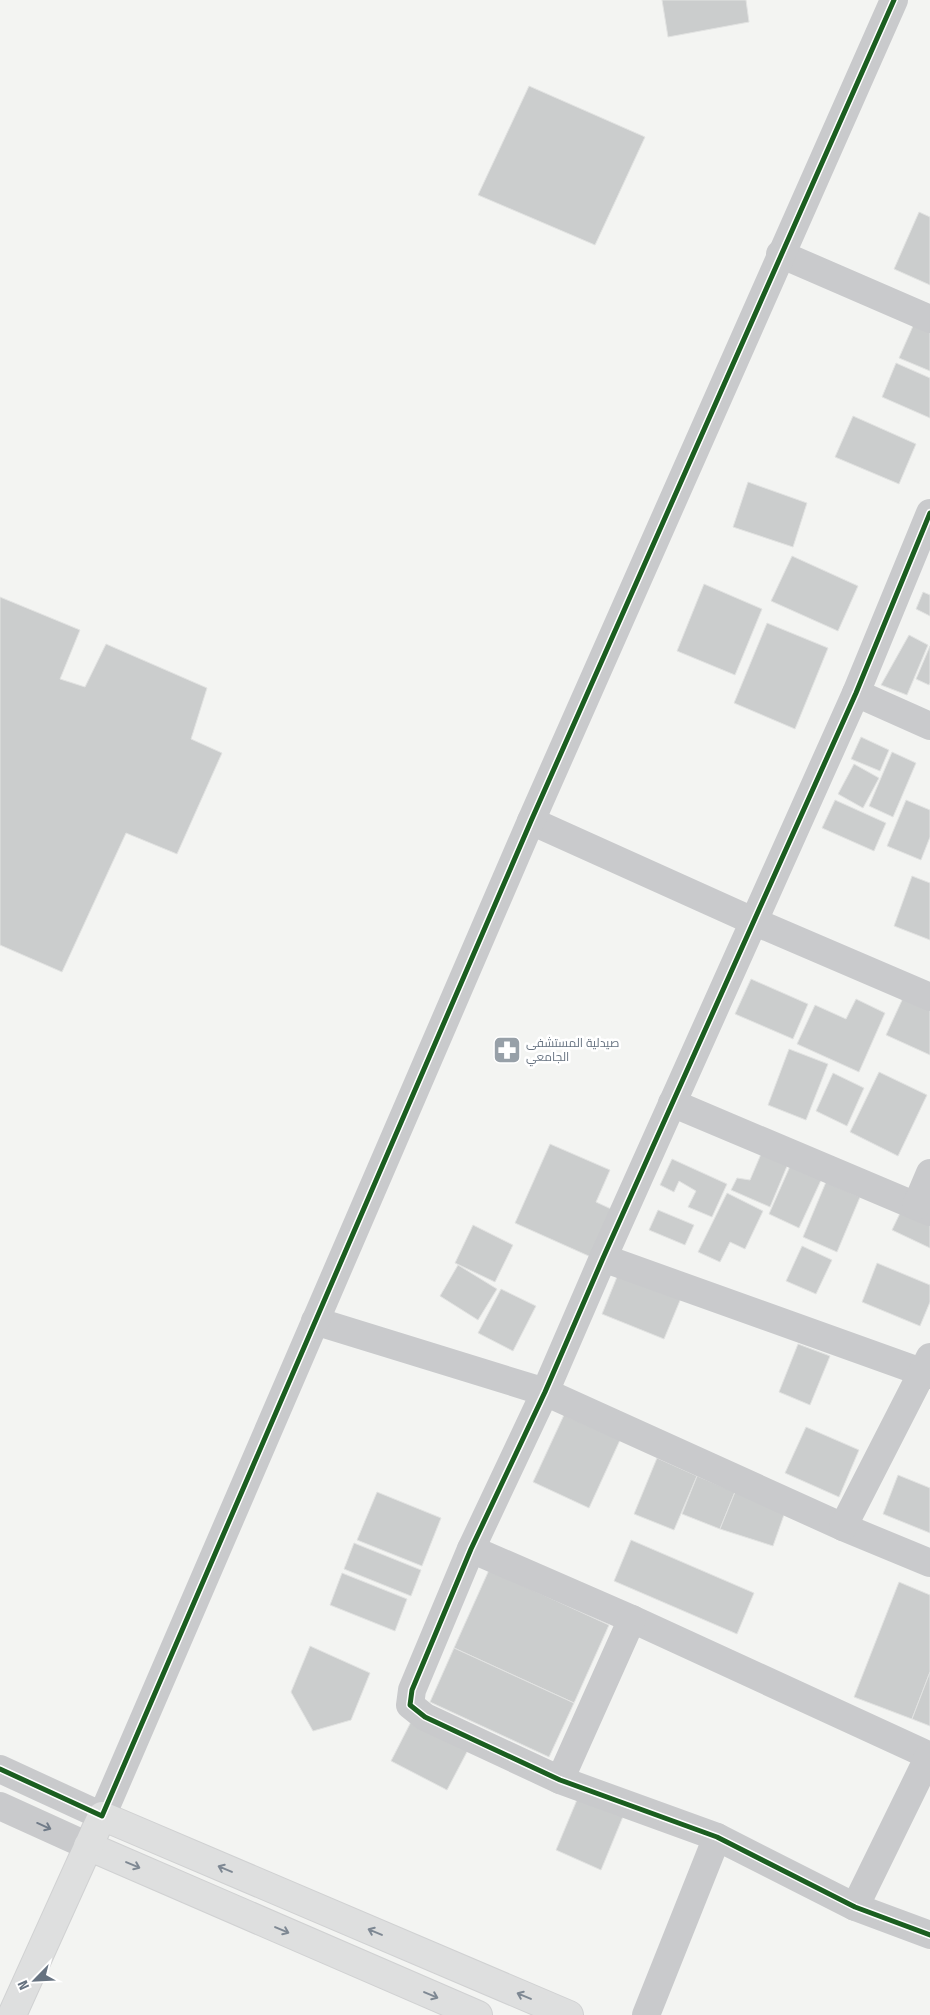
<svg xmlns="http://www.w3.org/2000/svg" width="930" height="2015" font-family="'Fira Sans Condensed',Cairo,sans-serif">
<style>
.building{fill:#cbcdcd;stroke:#e2e3e2}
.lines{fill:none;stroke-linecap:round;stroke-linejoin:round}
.major-casing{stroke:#d0d1d2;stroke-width:30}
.minor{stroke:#c9cacc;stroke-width:28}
.major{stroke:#dedfdf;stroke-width:28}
.cycleway-casing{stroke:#fff;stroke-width:8}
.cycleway{stroke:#1b5e20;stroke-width:5}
.oneway{stroke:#707b88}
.oneway2{stroke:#7e8893}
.labels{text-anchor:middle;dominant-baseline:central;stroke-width:5;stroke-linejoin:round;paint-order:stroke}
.poi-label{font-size:12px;fill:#667280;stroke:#fff;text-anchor:start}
</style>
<rect width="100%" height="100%" fill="#f3f4f2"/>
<!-- building -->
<g class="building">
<polygon points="662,0 746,0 749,22 668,37"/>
<polygon points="529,86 645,137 595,245 478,195"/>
<polygon points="919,212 930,217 930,285 894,269"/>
<polygon points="917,317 930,322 930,371 899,358"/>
<polygon points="896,363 930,378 930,418 882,397"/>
<polygon points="853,416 916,444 899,484 835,457"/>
<polygon points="748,482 807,503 793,547 733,527"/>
<polygon points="792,556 858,586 838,631 771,601"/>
<polygon points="704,584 762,609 735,675 677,651"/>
<polygon points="923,592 930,595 930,616 916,609"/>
<polygon points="0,597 80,630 60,679 85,687 106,644 207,688 191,739 222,753 177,854 126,833 62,972 0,945"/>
<polygon points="767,623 828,648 795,729 734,703"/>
<polygon points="909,635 928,645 907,695 881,685"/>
<polygon points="930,646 930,683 929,685 916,679"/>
<polygon points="861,737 889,750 880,771 851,759"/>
<polygon points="892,752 916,763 893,817 869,806"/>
<polygon points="854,764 879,778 863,808 838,794"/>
<polygon points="835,800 886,823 874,851 822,828"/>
<polygon points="906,800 930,810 930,837 921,860 887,846"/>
<polygon points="912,876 930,883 930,940 894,926"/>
<polygon points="751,979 808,1004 793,1039 735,1014"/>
<polygon points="903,998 930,1010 930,1055 886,1035"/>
<polygon points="856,999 885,1013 859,1072 797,1044 815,1005 846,1019"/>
<polygon points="789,1049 828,1064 806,1120 768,1105"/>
<polygon points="879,1072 927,1095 898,1156 850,1132"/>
<polygon points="833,1073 864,1088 847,1126 816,1111"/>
<polygon points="550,1144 610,1170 596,1202 611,1209 591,1257 515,1223"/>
<polygon points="764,1147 790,1159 770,1207 731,1190 737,1178 750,1180"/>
<polygon points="672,1159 727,1184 712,1217 688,1207 696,1191 679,1181 674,1192 660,1185"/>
<polygon points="791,1164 822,1178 799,1228 769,1214"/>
<polygon points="826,1182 860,1197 837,1252 803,1237"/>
<polygon points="727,1193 763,1211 745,1249 730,1242 720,1262 698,1252"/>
<polygon points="903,1207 930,1220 930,1248 892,1230"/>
<polygon points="658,1210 694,1225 685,1245 649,1230"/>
<polygon points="473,1225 513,1245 495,1282 455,1263"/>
<polygon points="802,1246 832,1260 816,1294 786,1281"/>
<polygon points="877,1263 930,1285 930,1302 920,1326 862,1302"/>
<polygon points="458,1265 497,1289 478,1320 440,1296"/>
<polygon points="619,1272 681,1298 664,1339 602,1314"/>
<polygon points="501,1289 536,1306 513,1351 478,1333"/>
<polygon points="798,1344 830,1356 810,1405 779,1392"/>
<polygon points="564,1415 620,1440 589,1508 533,1482"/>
<polygon points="806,1427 859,1450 839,1497 785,1473"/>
<polygon points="657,1458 697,1476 674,1530 634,1514"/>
<polygon points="898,1475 930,1488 930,1533 883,1514"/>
<polygon points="697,1476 735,1492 720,1529 682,1514"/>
<polygon points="377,1492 441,1518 422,1566 357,1540"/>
<polygon points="735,1492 785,1512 773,1546 720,1529"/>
<polygon points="631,1540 754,1593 737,1634 614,1581"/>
<polygon points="354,1543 421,1570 411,1596 344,1569"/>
<polygon points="489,1570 609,1625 574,1703 454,1648"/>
<polygon points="342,1573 407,1599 395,1631 330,1605"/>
<polygon points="899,1582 930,1595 930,1672 912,1719 854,1697"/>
<polygon points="310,1646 370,1673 351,1720 313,1731 291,1692"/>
<polygon points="454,1648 574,1703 549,1757 430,1702"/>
<polygon points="930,1672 930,1726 912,1719"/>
<polygon points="413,1718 469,1748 447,1790 391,1761"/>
<polygon points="579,1795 624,1814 601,1870 556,1850"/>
</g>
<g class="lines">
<!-- major casing -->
<g class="major-casing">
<g id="major">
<polyline points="88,1846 478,2015"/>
<polyline points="12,2015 102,1816 569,2015"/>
</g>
</g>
<!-- minor -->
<g class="minor">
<polyline points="780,254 930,319"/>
<polyline points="930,513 856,693 603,1258 545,1392 471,1549 412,1690 410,1705 425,1717 560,1780 717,1837 855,1907 930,1935"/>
<polyline points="856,693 930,726"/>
<polyline points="531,821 753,921 930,997"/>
<polyline points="672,1103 930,1212"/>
<polyline points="916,1206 930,1173"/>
<polyline points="603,1258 930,1375"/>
<polyline points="315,1321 545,1392 843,1527 930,1563"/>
<polyline points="843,1527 930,1357"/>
<polyline points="471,1549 632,1619 930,1756"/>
<polyline points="0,1769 102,1816 531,821 894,0"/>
<polyline points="560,1780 632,1619"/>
<polyline points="0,1806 88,1846"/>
<polyline points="855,1907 929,1756"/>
<polyline points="646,2015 717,1837"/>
</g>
<!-- major -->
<use href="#major" class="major"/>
<!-- cycleway casing -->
<g class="cycleway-casing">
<g id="cycleway">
<polyline points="930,513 856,693 603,1258 545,1392 471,1549 412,1690 410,1705 425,1717 560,1780 717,1837 855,1907 930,1935"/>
<polyline points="0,1769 102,1816 531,821 894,0"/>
</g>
</g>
<!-- cycleway -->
<use href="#cycleway" class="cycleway"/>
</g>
<!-- one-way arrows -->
<defs><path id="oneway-shaft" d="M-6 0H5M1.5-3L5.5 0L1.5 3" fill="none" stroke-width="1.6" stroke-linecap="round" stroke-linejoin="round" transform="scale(1.25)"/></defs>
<use class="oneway" href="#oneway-shaft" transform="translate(44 1826) rotate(24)"/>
<g class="oneway2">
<use href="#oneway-shaft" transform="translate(133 1865) rotate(23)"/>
<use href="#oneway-shaft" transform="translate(225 1869) rotate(-157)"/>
<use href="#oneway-shaft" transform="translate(282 1930) rotate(23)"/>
<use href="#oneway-shaft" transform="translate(375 1932) rotate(-157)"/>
<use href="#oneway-shaft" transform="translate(431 1995) rotate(23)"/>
<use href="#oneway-shaft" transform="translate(524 1996) rotate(-157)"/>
</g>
<!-- icons -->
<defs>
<g id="pharmacy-square" transform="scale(1.4375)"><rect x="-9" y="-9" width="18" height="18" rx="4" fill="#97a0a8" stroke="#fff"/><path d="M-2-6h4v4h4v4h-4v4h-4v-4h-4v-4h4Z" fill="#fff"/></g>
</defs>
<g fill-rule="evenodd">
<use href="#pharmacy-square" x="507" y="1050"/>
</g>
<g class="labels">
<!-- poi labels -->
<g class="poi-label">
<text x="526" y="1043">صيدلية المستشفى<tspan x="526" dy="14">الجامعي</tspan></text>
</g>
</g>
<!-- north arrow -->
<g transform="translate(35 1980) rotate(246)" stroke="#ffffff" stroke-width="4" paint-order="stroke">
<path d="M0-4L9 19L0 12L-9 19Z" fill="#667280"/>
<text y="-8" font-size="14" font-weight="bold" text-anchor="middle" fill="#667280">N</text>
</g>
</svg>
